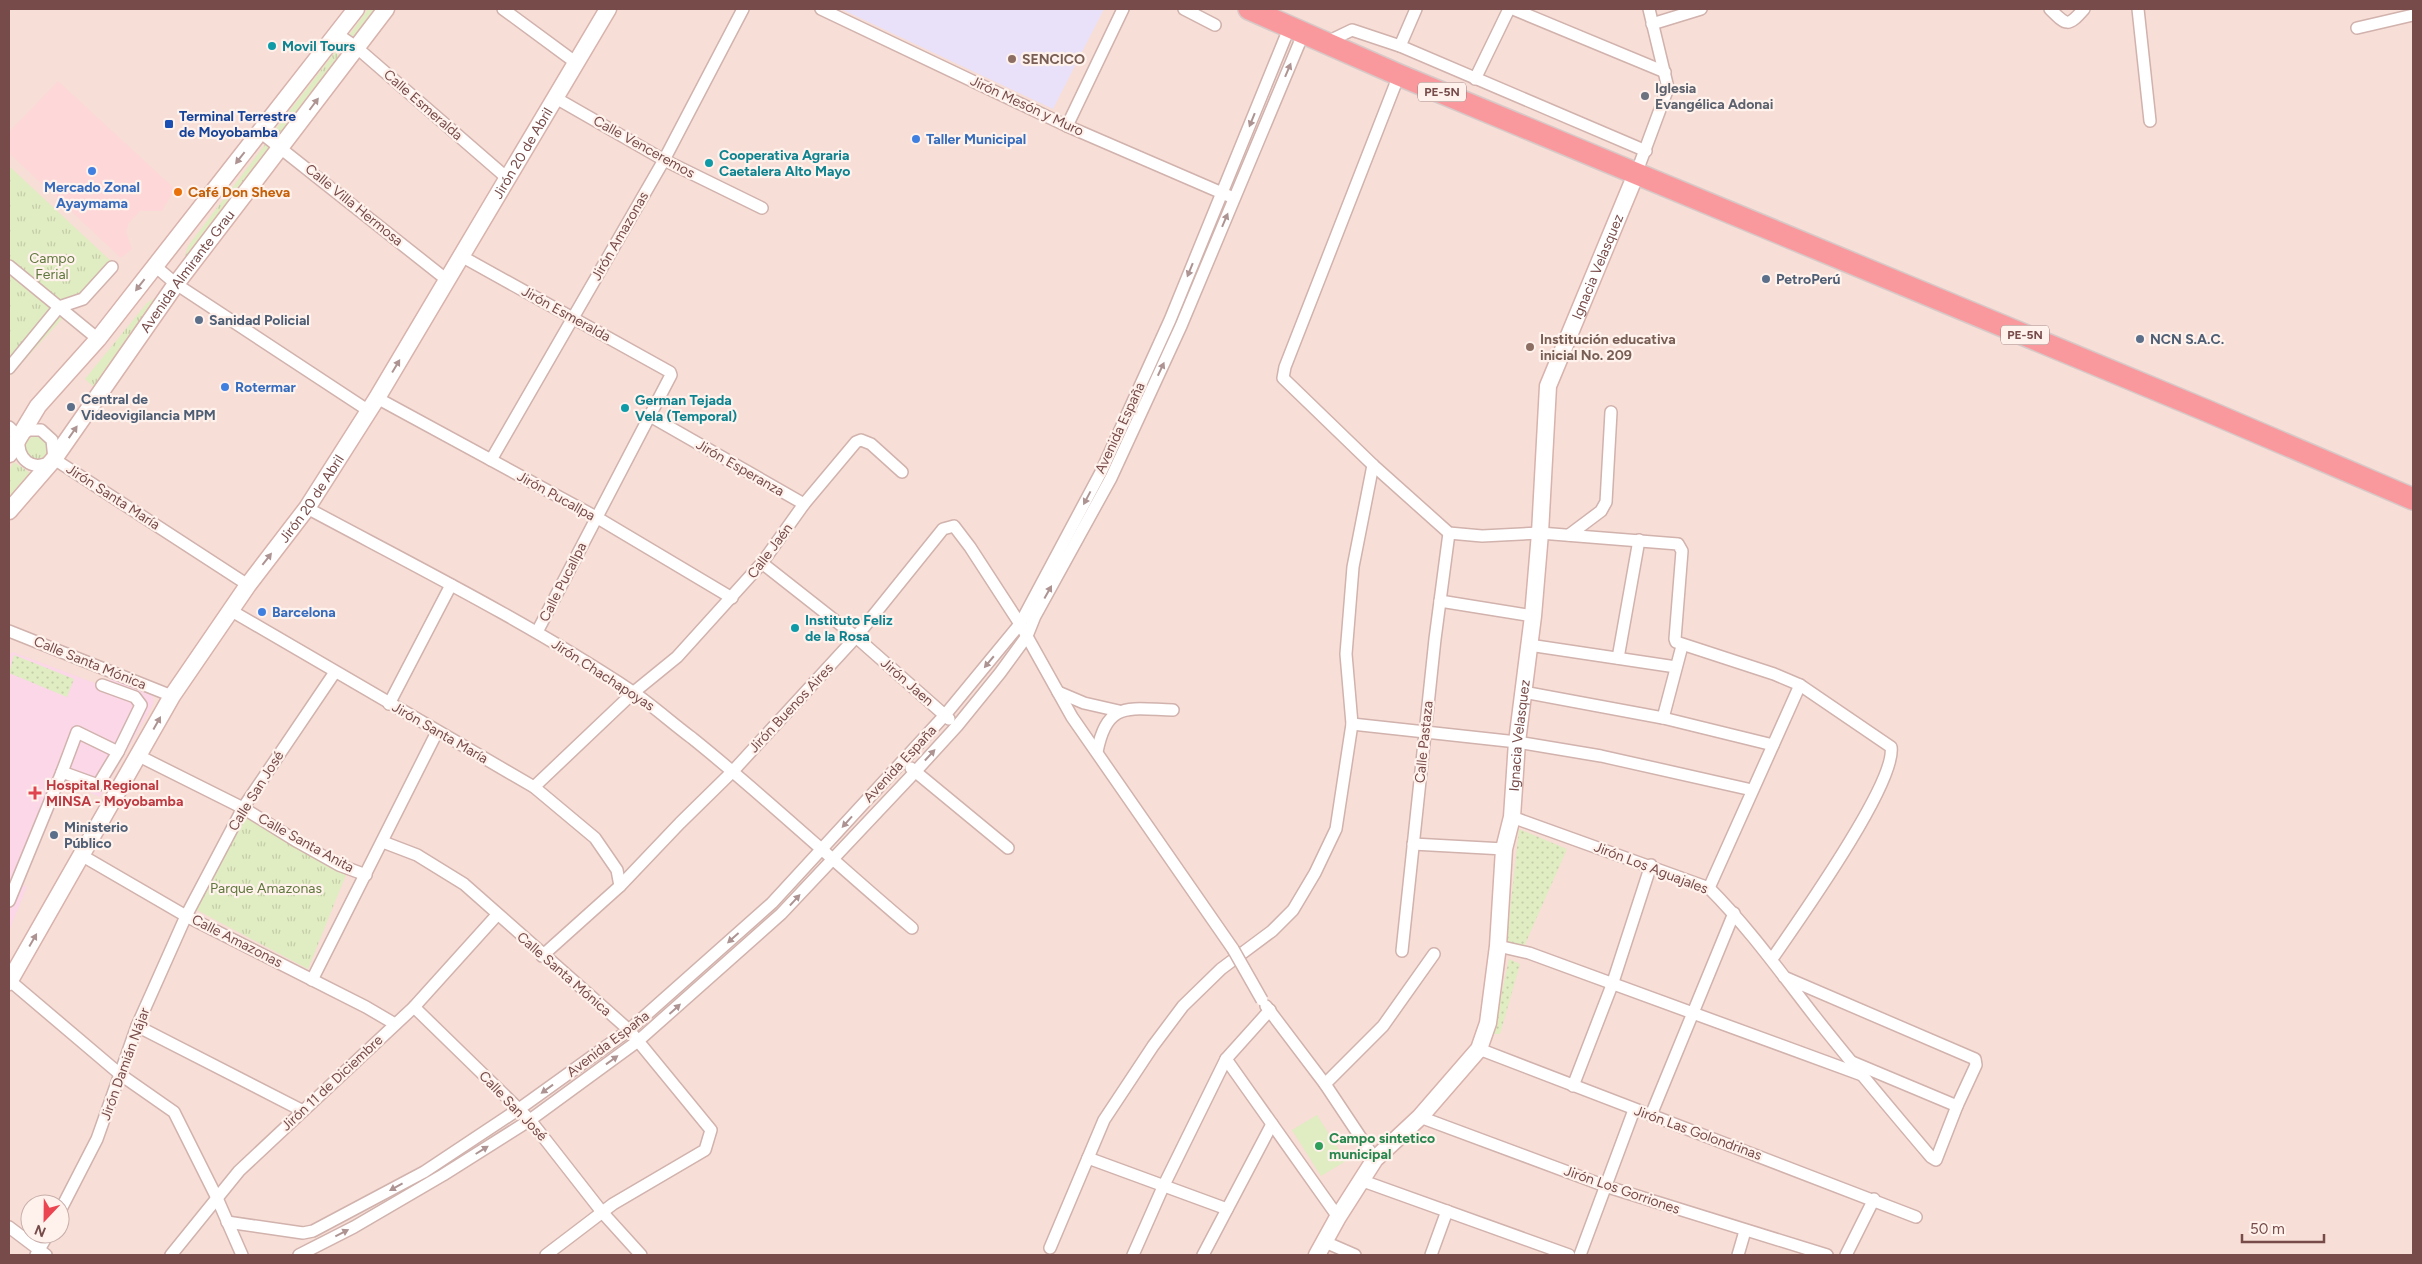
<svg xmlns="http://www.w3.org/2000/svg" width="2422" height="1264" font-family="Figtree,sans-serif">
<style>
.residential{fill:#f7ded6;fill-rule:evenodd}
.commercial{fill:#fed8d8}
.education{fill:#e9e1fa}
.medical{fill:#fbd7e7}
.grass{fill:url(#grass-dots)}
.park{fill:url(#park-tufts)}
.pitch{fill:#e0ecc2}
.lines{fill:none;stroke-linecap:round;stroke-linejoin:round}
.street-casing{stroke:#d1b2ad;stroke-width:14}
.secondary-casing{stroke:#d8b2ac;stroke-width:19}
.highway-casing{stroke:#d6c9c8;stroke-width:24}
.street{stroke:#fff;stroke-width:11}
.secondary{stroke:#fff;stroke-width:16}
.highway{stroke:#fa999d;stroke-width:21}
.street-bridge-casing{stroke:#d1b2ad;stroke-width:14;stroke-linecap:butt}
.street-bridge{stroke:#fff;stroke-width:11}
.oneway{fill:#ad9392}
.culture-dot{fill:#0f9aa8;stroke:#fff2ec;stroke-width:2}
.education-dot{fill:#8d6e63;stroke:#fff2ec;stroke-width:2}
.worship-dot{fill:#6b7280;stroke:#fff2ec;stroke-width:2}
.transit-dot{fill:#1a4fb4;stroke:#fff2ec;stroke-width:2}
.shop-dot{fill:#3f7fe0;stroke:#fff2ec;stroke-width:2}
.food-dot{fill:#e8710a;stroke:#fff2ec;stroke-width:2}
.service-dot{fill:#5c6f8a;stroke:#fff2ec;stroke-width:2}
.health-dot{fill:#e0444e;stroke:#fff2ec;stroke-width:2}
.leisure-dot{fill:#2e9e5b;stroke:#fff2ec;stroke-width:2}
.labels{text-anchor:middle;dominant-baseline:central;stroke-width:4.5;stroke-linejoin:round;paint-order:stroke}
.shield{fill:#fff2ec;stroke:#a07d7a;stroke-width:1}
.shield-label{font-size:12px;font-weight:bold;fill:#774b49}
.culture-label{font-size:14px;font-weight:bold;fill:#0d838f;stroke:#fff2ec;text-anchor:start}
.education-label{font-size:14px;font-weight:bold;fill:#785e54;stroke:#fff2ec;text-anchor:start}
.worship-label{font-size:14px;font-weight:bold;fill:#5b616d;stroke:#fff2ec;text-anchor:start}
.street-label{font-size:14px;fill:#774b49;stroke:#fff2ec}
.transit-label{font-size:14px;font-weight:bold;fill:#164399;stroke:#fff2ec;text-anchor:start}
.shop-label{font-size:14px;font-weight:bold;fill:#366cbe;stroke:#fff2ec;text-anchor:start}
.food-label{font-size:14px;font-weight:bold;fill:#c56008;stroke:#fff2ec;text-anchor:start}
.park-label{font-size:14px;fill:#60783d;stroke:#fff2ec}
.service-label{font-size:14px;font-weight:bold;fill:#4e5e75;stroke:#fff2ec;text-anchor:start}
.health-label{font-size:14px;font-weight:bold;fill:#be3a42;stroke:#fff2ec;text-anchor:start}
.leisure-label{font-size:14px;font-weight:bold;fill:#27864d;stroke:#fff2ec;text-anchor:start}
</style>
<defs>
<pattern id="grass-dots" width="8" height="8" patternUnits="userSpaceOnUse" patternTransform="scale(1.25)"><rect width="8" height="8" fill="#e0ecc2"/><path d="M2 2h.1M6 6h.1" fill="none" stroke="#c4cca8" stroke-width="1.8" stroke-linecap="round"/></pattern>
<pattern id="park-tufts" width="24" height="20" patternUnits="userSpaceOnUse" patternTransform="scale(1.25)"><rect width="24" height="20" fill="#e0ecc2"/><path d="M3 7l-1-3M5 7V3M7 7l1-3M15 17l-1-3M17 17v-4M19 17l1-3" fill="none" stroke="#c4cca8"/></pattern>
</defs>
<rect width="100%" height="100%" fill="#fdece5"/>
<!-- residential -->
<path class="residential" d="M9,9h2404v1246h-2404zM30,1204h30v30h-30z"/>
<!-- commercial -->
<polygon class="commercial" points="58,81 175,189 162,211 140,211 129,223 126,232 132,249 121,258 9,153 9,132"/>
<!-- education -->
<polygon class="education" points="841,9 1104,9 1053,109"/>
<!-- medical -->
<polygon class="medical" points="13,652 97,684 112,679 153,696 154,703 100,797 66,782 24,881 22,885 27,887 9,931 9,655"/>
<!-- grass -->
<g class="grass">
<polygon points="14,655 74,679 67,697 9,673"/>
<polygon points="1519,829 1567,849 1522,951 1506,948"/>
<polygon points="1509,959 1520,964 1500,1034 1493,1034"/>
</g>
<!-- park -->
<g class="park">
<polygon points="368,9 375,9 354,38 349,35"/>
<polygon points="335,52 341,57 280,136 274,131"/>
<polygon points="267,142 276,148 186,264 185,256 188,246"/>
<polygon points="9,166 113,263 9,377"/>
<polygon points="160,295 96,389 85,379 147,303"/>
<circle cx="37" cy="448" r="12"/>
<polygon points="14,462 33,475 9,500 9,470"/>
<polygon points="241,815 346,875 308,969 193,908"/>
</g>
<!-- pitch -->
<polygon class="pitch" points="1317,1115 1346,1161 1321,1176 1292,1130"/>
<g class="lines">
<!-- street casing -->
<g class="street-casing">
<g id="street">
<polyline points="503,9 575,62"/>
<polyline points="821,9 1067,126 1229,196"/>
<polyline points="1184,9 1215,25"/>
<polyline points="1513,9 1665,72"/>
<path d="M2050,9c17,17 18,18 34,0"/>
<polyline points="2138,9 2150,121"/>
<polyline points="1652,24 1701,9"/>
<polyline points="2357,28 2413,15"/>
<polyline points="337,34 356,47 507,178"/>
<polyline points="1327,42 1352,30 1400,46 1646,151"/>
<polyline points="1400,46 1416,9"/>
<path d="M1399,75l-114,292 -2,11 90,87 76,68 33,3 58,-3 138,11 4,7 -7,88 1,3 98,32 26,11 91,62c6,36 -95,177 -119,212"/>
<polyline points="1475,79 1509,9"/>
<polyline points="554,97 664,160 762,208"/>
<polyline points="1067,126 1123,9"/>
<polyline points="260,132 447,280"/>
<polyline points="1636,174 1668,88 1649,9"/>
<polyline points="461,256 670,372 671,375 537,632"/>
<polyline points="9,266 98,339"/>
<polyline points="155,266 176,284 369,411"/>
<polyline points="9,368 59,307 83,299 112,267"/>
<polyline points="377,398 596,517 732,598"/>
<polyline points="650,416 804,504"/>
<polyline points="9,427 19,437"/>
<polyline points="20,436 29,430 41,430 52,440 54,459"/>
<path d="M19,439c-2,19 12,33 31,23"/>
<polyline points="54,459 248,585"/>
<polyline points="491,460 664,160 743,9"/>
<path d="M307,508c110,59 222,115 326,184 20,14 39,31 59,46 76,61 145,127 220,190"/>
<polyline points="1569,535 1601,511 1606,502 1611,412"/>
<polyline points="762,563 856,637 949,719"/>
<polyline points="1440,601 1533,616"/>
<polyline points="230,610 534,787 595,838 617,870 620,886"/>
<polyline points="9,631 172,696"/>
<polyline points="1529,645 1676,667"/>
<polyline points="1618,658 1639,540"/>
<polyline points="1058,692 1084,703 1119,711"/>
<polyline points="1523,692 1663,718 1773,745"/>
<polyline points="389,704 451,585"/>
<polyline points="1663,718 1682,646"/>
<polyline points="1352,724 1517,742 1601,756 1752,790"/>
<path d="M1097,752c10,-52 32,-43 76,-42"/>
<polyline points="139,756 243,808 298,842 339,865 366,875"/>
<polyline points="911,768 1008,848"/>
<polyline points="62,772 77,732 118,752"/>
<polyline points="534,787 634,692 677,657 762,563 804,504 856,442 861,440 871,444 902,472"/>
<path d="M1512,817l197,71c40,40 72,85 107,130 37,47 76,93 115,139l5,3 21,-54 19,-41 -1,-6 -191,-82"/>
<polyline points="383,842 417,855 464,884 629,1030 711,1130 705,1150 613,1204 546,1255"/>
<polyline points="1413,844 1504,849"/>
<polyline points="81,855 186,916 366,1007 395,1024"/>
<polyline points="1709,888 1800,685"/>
<polyline points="9,901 62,772 98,785 118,752 141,705 135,697 102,685"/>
<polyline points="1498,946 1529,953 1862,1075"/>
<polyline points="1402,951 1435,639 1449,533"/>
<polyline points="542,956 620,886 680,823 733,771 856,637 943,529 954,526 970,547 1020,624 1072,717 1233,949"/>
<polyline points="9,980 121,1075 174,1112 217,1198 242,1255"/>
<polyline points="312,980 437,732"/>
<polyline points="1266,1006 1325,1084 1375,1159"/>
<polyline points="414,1007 530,1120 602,1212 641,1255"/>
<polyline points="137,1026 303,1111"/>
<polyline points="1479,1049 1916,1217"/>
<polyline points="1226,1059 1338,1217"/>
<polyline points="1852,1062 1957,1106"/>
<polyline points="1325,1084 1383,1026 1434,954"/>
<polyline points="1573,1086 1612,985 1651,865"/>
<polyline points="1651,1115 1734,913"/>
<polyline points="1420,1117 1608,1187 1827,1255"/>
<polyline points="1088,1158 1227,1209"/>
<polyline points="1363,1181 1569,1255"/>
<polyline points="60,1211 97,1139 137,1026 186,916 243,808 335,672"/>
<polyline points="227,1222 303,1233 313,1231 424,1172 519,1109 629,1030 772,903 945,715 1020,624 1101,472 1170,320 1290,26"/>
<polyline points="9,1227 46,1255"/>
<polyline points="1325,1242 1355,1255"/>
<polyline points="1050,1248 1104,1120 1153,1046 1183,1006 1221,969 1272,931 1293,910 1315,873 1336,829 1352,724 1346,654 1353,567 1373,465"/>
<polyline points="36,1255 48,1234"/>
<polyline points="171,1255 239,1171 414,1007 497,915"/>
<polyline points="299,1255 354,1227 443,1175 530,1120 638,1041 781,914 915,772 957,726 1000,673 1027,636 1035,616 1111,478 1181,326 1304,32"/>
<polyline points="1133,1255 1163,1187 1226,1059 1270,1010"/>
<polyline points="1203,1255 1272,1124"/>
<polyline points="1431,1255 1447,1211"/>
<polyline points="1580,1255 1634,1110"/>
<polyline points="1738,1255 1745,1231"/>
<polyline points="1846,1255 1874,1199"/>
</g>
</g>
<!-- secondary casing -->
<g class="secondary-casing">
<g id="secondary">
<polyline points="9,454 38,406 98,339 356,9"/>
<path id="s1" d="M9,511l45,-52 122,-175 210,-275"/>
<path id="s2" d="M9,982l163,-286 76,-111 59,-77 70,-110 231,-389"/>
<path id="s3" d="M1317,1255l21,-38 37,-58 45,-42 59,-68 9,-26 10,-77 6,-97 8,-32 5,-75 16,-126 7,-83 8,-147 88,-212"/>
</g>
</g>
<!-- highway casing -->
<g class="highway-casing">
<polyline id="highway" points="1249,9 1399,75 2205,410 2413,499"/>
</g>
<!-- street -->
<use href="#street" class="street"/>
<!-- secondary -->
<use href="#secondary" class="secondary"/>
<!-- highway -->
<use href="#highway" class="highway"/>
<!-- street-bridge casing -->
<g class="street-bridge-casing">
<polyline id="street-bridge" points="1233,949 1262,1000"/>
</g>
<!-- street-bridge -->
<use href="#street-bridge" class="street-bridge"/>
</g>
<!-- one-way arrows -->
<defs><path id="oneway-solid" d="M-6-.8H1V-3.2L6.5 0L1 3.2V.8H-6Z" transform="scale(1.25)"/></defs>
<g class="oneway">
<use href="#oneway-solid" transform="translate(1288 70) rotate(-67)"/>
<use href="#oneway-solid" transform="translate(314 104) rotate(-53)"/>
<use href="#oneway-solid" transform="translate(1252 120) rotate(112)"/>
<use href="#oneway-solid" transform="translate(240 158) rotate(128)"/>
<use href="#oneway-solid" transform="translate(1225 220) rotate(-67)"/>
<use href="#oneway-solid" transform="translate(1190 270) rotate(112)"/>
<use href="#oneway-solid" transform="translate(140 285) rotate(128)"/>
<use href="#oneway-solid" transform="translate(396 366) rotate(-59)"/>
<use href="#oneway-solid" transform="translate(1161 369) rotate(-65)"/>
<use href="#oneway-solid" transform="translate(73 432) rotate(-55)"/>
<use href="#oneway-solid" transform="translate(1087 498) rotate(118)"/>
<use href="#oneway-solid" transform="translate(267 559) rotate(-52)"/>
<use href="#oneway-solid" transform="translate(1048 592) rotate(-61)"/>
<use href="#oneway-solid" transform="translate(989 662) rotate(130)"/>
<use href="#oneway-solid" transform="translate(157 723) rotate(-61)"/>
<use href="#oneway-solid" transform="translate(930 755) rotate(-47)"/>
<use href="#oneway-solid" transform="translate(847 822) rotate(132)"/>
<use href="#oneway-solid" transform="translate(795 900) rotate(-47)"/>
<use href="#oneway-solid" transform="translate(733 938) rotate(138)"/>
<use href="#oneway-solid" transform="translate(33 940) rotate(-60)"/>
<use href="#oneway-solid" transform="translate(675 1009) rotate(-42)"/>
<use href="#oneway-solid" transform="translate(612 1060) rotate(-36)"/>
<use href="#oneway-solid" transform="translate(547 1089) rotate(144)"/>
<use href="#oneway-solid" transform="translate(482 1150) rotate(-32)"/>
<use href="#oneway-solid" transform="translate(396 1187) rotate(151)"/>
<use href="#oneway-solid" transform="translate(342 1233) rotate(-27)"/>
</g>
<!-- markers -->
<g class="culture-dot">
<circle cx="272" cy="46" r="5"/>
<circle cx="709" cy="163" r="5"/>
<circle cx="625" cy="408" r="5"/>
<circle cx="795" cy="628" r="5"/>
</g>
<g class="education-dot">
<circle cx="1012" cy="59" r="5"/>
<circle cx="1530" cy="347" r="5"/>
</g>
<circle class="worship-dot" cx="1645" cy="96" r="5"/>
<rect class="transit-dot" x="164" y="119" width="10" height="10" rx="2.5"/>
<g class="shop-dot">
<circle cx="916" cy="139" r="5"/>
<circle cx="92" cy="171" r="5"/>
<circle cx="225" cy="387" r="5"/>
<circle cx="262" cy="612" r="5"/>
</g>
<circle class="food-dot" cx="178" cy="192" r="5"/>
<g class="service-dot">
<circle cx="1766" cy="279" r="5"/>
<circle cx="199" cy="320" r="5"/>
<circle cx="2140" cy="339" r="5"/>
<circle cx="71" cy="407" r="5"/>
<circle cx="54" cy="835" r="5"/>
</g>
<path class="health-dot" d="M32.5 785.5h5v5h5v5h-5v5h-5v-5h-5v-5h5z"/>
<circle class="leisure-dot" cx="1319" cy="1146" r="5"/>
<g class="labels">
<!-- shield labels -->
<g class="shield">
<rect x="1418" y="82.5" width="48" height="19" rx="4"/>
<rect x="2001" y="325.5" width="48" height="19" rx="4"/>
</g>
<g class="shield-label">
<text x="1442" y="92">PE-5N</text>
<text x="2025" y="335">PE-5N</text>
</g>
<!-- culture labels -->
<g class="culture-label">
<text x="282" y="46">Movil Tours</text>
<text x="719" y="155">Cooperativa Agraria<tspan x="719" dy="16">Caetalera Alto Mayo</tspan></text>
<text x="635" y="400">German Tejada<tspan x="635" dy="16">Vela (Temporal)</tspan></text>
<text x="805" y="620">Instituto Feliz<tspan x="805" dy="16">de la Rosa</tspan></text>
</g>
<!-- education labels -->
<g class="education-label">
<text x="1022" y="59">SENCICO</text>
<text x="1540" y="339">Institución educativa<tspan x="1540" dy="16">inicial No. 209</tspan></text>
</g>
<!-- worship labels -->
<g class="worship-label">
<text x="1655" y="88">Iglesia<tspan x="1655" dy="16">Evangélica Adonai</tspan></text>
</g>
<!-- street labels -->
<g class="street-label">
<text transform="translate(423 105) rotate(41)">Calle Esmeralda</text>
<text transform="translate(1027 106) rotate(25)">Jirón Mesón y Muro</text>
<text transform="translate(644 147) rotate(29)">Calle Venceremos</text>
<text stroke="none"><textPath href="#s2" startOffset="976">Jirón 20 de Abril</textPath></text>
<text transform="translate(354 205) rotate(39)">Calle Villa Hermosa</text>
<text transform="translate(620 236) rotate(-60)">Jirón Amazonas</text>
<text stroke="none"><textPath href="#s3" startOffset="1061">Ignacia Velasquez</textPath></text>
<text stroke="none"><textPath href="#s1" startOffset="299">Avenida Almirante Grau</textPath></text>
<text transform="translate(566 314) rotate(29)">Jirón Esmeralda</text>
<text transform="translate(1120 428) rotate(-65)">Avenida España</text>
<text transform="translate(740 468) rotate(30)">Jirón Esperanza</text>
<text transform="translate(556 496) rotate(29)">Jirón Pucallpa</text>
<text transform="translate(113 497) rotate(33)">Jirón Santa María</text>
<text stroke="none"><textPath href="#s2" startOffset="571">Jirón 20 de Abril</textPath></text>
<text transform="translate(770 551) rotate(-53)">Calle Jaén</text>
<text transform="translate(563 582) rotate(-63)">Calle Pucallpa</text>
<text transform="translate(90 663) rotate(22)">Calle Santa Mónica</text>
<text transform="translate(603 675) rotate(33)">Jirón Chachapoyas</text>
<text transform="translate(907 682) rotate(41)">Jirón Jaen</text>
<text transform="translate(791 708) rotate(-47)">Jirón Buenos Aires</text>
<text transform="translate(440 733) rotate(30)">Jirón Santa María</text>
<text stroke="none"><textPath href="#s3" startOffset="581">Ignacia Velasquez</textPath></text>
<text transform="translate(1424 742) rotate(-84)">Calle Pastaza</text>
<text transform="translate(900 764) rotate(-47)">Avenida España</text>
<text transform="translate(256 791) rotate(-58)">Calle San José</text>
<text transform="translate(306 843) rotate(29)">Calle Santa Anita</text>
<text transform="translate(1651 868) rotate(21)">Jirón Los Aguajales</text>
<text transform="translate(237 941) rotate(27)">Calle Amazonas</text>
<text transform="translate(564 974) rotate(41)">Calle Santa Mónica</text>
<text transform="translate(608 1044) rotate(-37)">Avenida España</text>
<text transform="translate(125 1064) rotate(-70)">Jirón Damián Nájar</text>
<text transform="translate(332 1083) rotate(-43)">Jirón 11 de Diciembre</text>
<text transform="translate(513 1106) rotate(46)">Calle San José</text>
<text transform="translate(1698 1133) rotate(20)">Jirón Las Golondrinas</text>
<text transform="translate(1622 1190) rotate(19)">Jirón Los Gorriones</text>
</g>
<!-- transit labels -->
<g class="transit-label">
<text x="179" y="116">Terminal Terrestre<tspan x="179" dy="16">de Moyobamba</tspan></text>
</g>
<!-- shop labels -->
<g class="shop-label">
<text x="926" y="139">Taller Municipal</text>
<text x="92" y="187" text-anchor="middle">Mercado Zonal<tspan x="92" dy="16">Ayaymama</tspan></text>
<text x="235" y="387">Rotermar</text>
<text x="272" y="612">Barcelona</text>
</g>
<!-- food labels -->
<g class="food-label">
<text x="188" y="192">Café Don Sheva</text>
</g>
<!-- park labels -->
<g class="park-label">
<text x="52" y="258">Campo<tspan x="52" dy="16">Ferial</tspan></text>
<text x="266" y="888">Parque Amazonas</text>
</g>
<!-- service labels -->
<g class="service-label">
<text x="1776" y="279">PetroPerú</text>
<text x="209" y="320">Sanidad Policial</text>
<text x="2150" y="339">NCN S.A.C.</text>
<text x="81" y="399">Central de<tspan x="81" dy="16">Videovigilancia MPM</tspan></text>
<text x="64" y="827">Ministerio<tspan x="64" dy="16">Público</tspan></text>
</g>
<!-- health labels -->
<g class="health-label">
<text x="46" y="785">Hospital Regional<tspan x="46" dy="16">MINSA - Moyobamba</tspan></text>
</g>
<!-- leisure labels -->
<g class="leisure-label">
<text x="1329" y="1138">Campo sintetico<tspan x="1329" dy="16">municipal</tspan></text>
</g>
</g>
<!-- border -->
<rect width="2422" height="1264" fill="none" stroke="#774b49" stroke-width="20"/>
<!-- north arrow -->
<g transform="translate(45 1219) rotate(202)"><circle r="24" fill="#fff2ec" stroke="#c9afab"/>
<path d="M0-4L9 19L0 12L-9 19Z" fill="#ec4552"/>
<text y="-8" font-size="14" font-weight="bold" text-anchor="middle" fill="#774b49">N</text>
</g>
<!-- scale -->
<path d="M2242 1234v8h82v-8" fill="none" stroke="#774b49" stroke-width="2.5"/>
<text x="2250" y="1234" font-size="15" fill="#774b49" stroke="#fff2ec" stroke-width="4" paint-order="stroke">50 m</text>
</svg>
